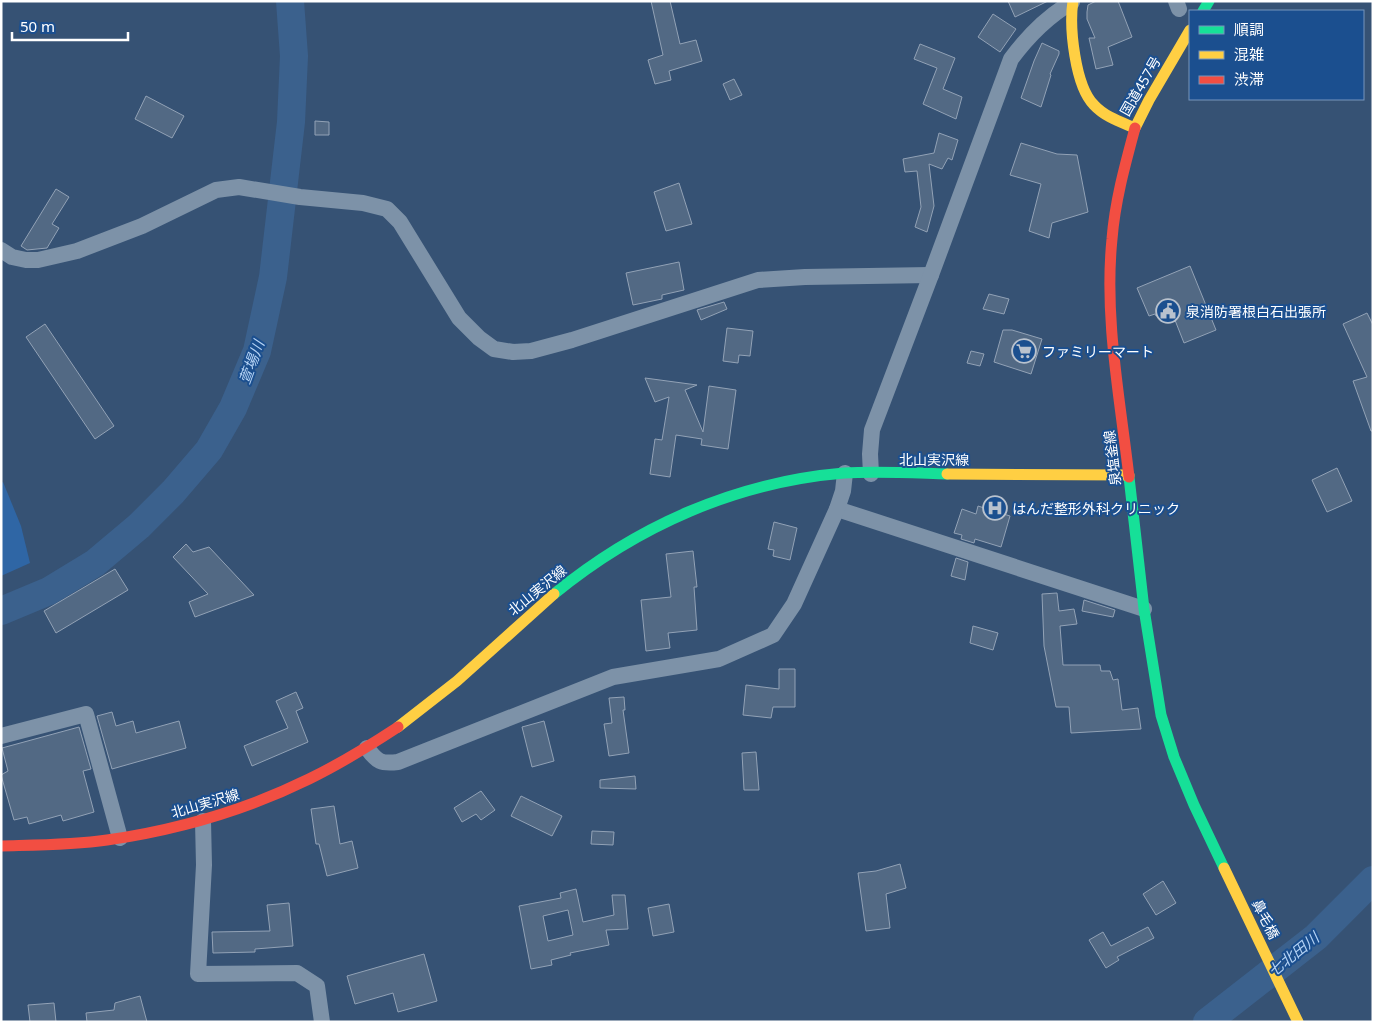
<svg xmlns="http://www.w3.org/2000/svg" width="1374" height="1023" font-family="'Noto Sans','Noto Sans JP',sans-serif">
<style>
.green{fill:#2f66a5}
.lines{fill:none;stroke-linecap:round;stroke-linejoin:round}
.river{stroke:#3b618d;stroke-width:28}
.building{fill:#526984;stroke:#92a2b6;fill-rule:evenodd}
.street{stroke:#7d92a8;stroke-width:16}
.fast{stroke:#16e098;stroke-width:11}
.slow{stroke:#ffcf43;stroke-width:11}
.jam{stroke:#f24e42;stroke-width:11}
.labels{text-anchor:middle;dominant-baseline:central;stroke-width:4;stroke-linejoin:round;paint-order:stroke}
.street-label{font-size:14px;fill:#fff;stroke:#1b4f8f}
.poi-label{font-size:14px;fill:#fff;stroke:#1b4f8f;text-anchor:start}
.water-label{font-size:15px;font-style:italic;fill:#b5d3f5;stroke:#1b4f8f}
</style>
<rect width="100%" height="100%" fill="#365274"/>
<!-- green -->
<polygon class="green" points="3,482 21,526 30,563 1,576 1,483"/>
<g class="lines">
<!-- river -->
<g class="river">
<polyline points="1,611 49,591 95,563 139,526 173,492 209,450 233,408 257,351 273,277 291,122 294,56 290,1"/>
<polyline points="1207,1022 1316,937 1373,880"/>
</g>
</g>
<!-- building -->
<g class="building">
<polygon points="651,1 670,1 680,44 696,40 702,61 669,71 671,80 655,84 648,60 663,55"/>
<polygon points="1008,1 1048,1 1015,17"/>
<polygon points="1096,1 1118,1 1132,37 1108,47 1113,65 1096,69 1089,38 1095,38 1087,19 1087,12 1088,5"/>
<polygon points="993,14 1016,29 1000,52 978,37"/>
<polygon points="1042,43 1059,51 1059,54 1050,74 1051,75 1041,107 1021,98 1034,61"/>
<polygon points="920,44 955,58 943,89 962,97 956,119 923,104 937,68 914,59"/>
<polygon points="734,79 742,95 730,100 723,84"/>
<polygon points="146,96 184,116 172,138 135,119"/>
<polygon points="315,121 329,122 329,135 315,135"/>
<polygon points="939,133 958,140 952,160 948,158 942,169 929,164 934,206 927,232 915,227 921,207 917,171 905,172 903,159 934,153"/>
<polygon points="1021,143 1057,154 1077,155 1088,212 1052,223 1049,238 1029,231 1041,184 1010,175"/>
<polygon points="679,183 692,224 666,231 654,192"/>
<polygon points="56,189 69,197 52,224 59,228 47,248 27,250 21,246"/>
<polygon points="679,262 684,290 662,295 662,299 633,305 626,273"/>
<polygon points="1190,266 1216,330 1184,343 1171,310 1156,316 1155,314 1149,316 1137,288"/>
<polygon points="989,294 1009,299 1004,314 983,309"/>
<polygon points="724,302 727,309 701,320 697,310"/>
<polygon points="1367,313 1373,325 1373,431 1371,431 1353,381 1367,377 1343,324"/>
<polygon points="45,324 114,426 95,439 26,337"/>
<polygon points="727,328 753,331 750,356 739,355 738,363 723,361"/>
<polygon points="1003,330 1012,330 1042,339 1031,374 994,362"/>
<polygon points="971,351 984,354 980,366 967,363"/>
<polygon points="645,378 697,385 685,390 703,432 709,386 736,390 728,449 701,445 702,439 676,435 670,477 650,474 655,439 662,440 669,397 655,402"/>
<polygon points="1337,468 1352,501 1327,512 1312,480"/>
<polygon points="978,506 1010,516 1001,547 975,539 974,543 961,539 962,535 954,533 962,509 976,514"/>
<polygon points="774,522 797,528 790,560 773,556 774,550 768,549"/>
<polygon points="186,544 193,552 209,547 254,595 195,617 189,602 208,594 173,557"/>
<polygon points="693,551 697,587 694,587 697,630 668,633 670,648 646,651 641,600 671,597 666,554"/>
<polygon points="956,558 968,562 965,580 951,576"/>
<polygon points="115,569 128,590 56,633 44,611"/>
<polygon points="1057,593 1059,611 1074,609 1077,624 1060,626 1063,665 1100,665 1101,671 1110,671 1113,680 1118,679 1122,710 1138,708 1141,729 1071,733 1069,707 1056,707 1044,646 1042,594"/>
<polygon points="1084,600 1115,610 1113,617 1082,611"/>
<polygon points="973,626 998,633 993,650 970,643"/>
<polygon points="779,669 795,669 795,707 773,707 771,718 743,715 746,685 779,689"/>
<polygon points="296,692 303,708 296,711 308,742 252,766 244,746 288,728 276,701"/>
<polygon points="624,697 625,710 623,710 629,753 609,756 604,724 612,723 609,698"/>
<polygon points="112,712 116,726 133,721 136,733 179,721 186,748 112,769 97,716"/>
<polygon points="544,721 554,761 532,767 522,727"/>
<polygon points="79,727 91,769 83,771 94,812 63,821 61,815 29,824 27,817 14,820 1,775 8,771 2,748"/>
<polygon points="756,752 759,790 744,790 742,753"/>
<polygon points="635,776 636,789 600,788 600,780"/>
<polygon points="481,791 495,810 481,820 476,814 462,822 454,808"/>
<polygon points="521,796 562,816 552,836 511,816"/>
<polygon points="334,806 340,844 352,841 358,868 327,876 319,844 316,844 311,809"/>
<polygon points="592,831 614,832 613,845 591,844"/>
<polygon points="900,864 906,888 886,894 890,928 866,931 858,873 876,871"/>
<polygon points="1163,881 1176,903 1156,915 1143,894"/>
<path d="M576,889l7,33 31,-7 -2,-20h13l3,34 -22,1 3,15 -39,8 1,2 -20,5 1,5 -21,4 -12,-63 42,-8 -1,-5zM568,910l5,25 -25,6 -5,-25z"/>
<polygon points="289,903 293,946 255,949 255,952 213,953 212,932 270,931 267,905"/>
<polygon points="669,904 674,932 653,936 648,908"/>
<polygon points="1148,927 1154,938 1117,957 1119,960 1106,968 1089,940 1103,932 1111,946"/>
<polygon points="424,954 437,1001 398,1012 393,993 355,1004 347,976"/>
<polygon points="140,996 147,1022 87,1022 86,1013 114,1010 115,1003"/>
<polygon points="54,1003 56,1022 30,1022 28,1005"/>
</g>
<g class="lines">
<!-- street -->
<g class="street">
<polyline points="1176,1 1179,9"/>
<polyline points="1,250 12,257 26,260 38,260 77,251 142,226 216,190 239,187 300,197 363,203 387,209 400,222 459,318 479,338 494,349 513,352 531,351 572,340 758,280 805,277 931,275"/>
<path d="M871,474l-1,-20 2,-24 59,-155 80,-216c17,-23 37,-43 61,-57"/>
<polyline points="837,509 1144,609"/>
<polyline points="1,736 86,714 120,838"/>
<path d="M367,748c10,14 14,16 31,14l215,-85 106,-18 54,-24 21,-31 43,-95 6,-18 2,-18"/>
<polyline points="203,821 204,865 198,974 297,973 317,986 322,1022"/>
</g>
<!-- fast -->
<g class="fast">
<polyline points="1203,11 1209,1"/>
<polyline points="1129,477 1144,609 1161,715 1174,757 1194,805 1224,868"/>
<path d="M554,594c83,-68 182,-112 290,-121 34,-2 69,0 103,1"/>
</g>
<!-- slow -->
<g class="slow">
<path d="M1073,1c-4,26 2,85 21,104 11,12 27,17 41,23l14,-28 41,-70"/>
<polyline points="947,474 1129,475"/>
<polyline points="398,727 457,681 554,594"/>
<polyline points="1224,868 1298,1022"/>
</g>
<!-- jam -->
<g class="jam">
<path d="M1129,477c-9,-79 -25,-159 -17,-238 3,-38 13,-74 23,-111"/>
<path d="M1,846c35,-1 71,-1 106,-6 69,-10 139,-30 202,-61 31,-15 60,-33 89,-52"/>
</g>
</g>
<!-- icons -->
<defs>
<g id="civic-ring" transform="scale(1.25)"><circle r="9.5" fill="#1b4f8f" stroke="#b9c2ce" stroke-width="1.5"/><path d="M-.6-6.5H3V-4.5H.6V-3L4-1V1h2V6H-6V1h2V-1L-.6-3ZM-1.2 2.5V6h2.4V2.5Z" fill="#b9c2ce"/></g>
<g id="supermarket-ring" transform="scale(1.25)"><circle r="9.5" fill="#1b4f8f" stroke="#b9c2ce" stroke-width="1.5"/><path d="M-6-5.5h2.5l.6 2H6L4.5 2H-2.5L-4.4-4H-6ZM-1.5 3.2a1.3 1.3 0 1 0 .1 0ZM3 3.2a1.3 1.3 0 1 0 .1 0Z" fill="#b9c2ce"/></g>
<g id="hospital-ring" transform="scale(1.25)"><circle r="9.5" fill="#1b4f8f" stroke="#b9c2ce" stroke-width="1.5"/><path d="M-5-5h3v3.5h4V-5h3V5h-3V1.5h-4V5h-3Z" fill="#b9c2ce"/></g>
</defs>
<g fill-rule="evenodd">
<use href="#civic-ring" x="1168" y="311"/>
<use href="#supermarket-ring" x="1024" y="351"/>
<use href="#hospital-ring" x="995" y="508"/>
</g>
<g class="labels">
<!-- street labels -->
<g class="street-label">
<text transform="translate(1140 86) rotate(-60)">国道457号</text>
<text transform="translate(1112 458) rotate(-97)">泉塩釜線</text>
<text x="934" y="459">北山実沢線</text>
<text transform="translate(537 590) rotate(-39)">北山実沢線</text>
<text transform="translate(205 803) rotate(-16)">北山実沢線</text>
<text transform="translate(1266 919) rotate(64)">鼻毛橋</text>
</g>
<!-- poi labels -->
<g class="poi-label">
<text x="1186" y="311">泉消防署根白石出張所</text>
<text x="1042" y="351">ファミリーマート</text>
<text x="1012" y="508">はんだ整形外科クリニック</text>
</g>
<!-- water labels -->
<g class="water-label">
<text transform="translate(251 362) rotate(-70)">萱場川</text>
<text transform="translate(1293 954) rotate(-39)">七北田川</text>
</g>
</g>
<!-- border -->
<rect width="1374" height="1023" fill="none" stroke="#ffffff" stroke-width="5"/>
<!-- legend -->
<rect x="1189" y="10" width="175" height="90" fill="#1b4f8f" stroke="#7695bc"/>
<rect x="1199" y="26" width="25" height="8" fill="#16e098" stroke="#7695bc"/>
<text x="1234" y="35" font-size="15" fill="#ffffff">順調</text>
<rect x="1199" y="51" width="25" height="8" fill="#ffcf43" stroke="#7695bc"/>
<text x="1234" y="60" font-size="15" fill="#ffffff">混雑</text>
<rect x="1199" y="76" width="25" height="8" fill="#f24e42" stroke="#7695bc"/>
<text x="1234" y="85" font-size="15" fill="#ffffff">渋滞</text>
<!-- scale -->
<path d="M12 32v8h116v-8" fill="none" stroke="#ffffff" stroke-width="2.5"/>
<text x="20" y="32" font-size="15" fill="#ffffff" stroke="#1b4f8f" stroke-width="4" paint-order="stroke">50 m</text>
</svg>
